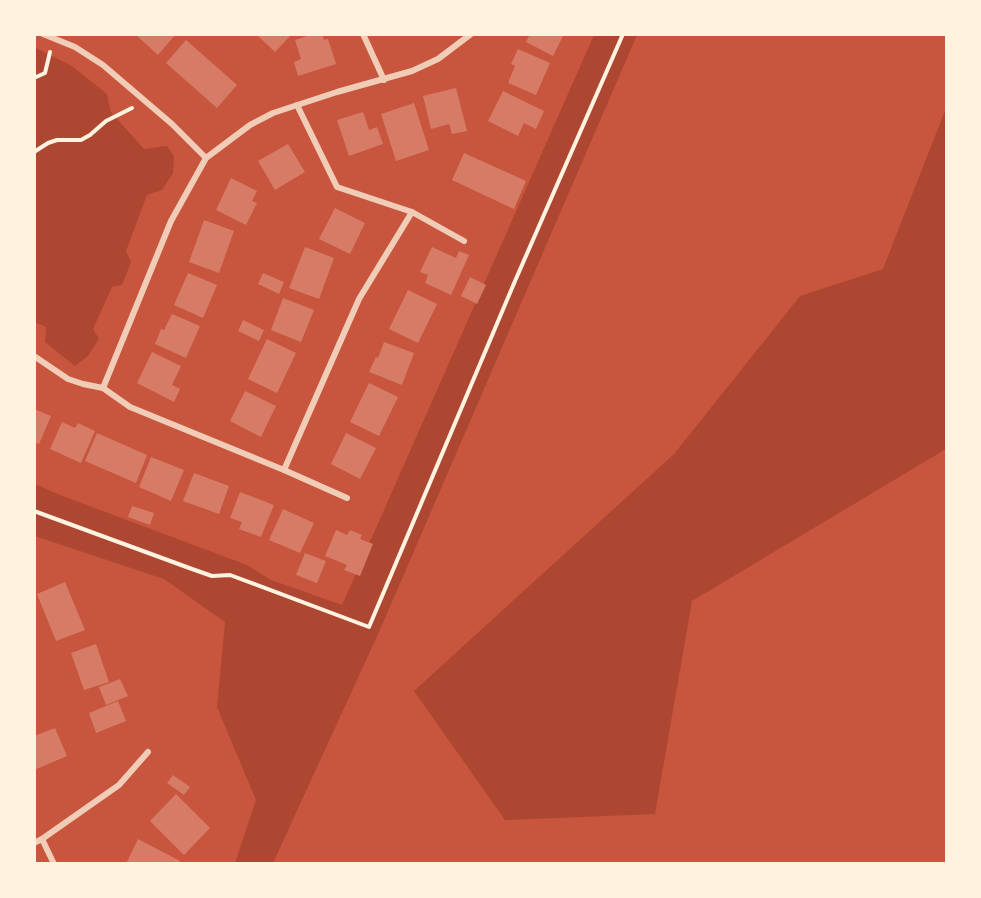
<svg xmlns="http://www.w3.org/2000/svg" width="981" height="898" font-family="'Roboto Condensed',sans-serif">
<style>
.green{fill:#ae4732}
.building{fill:#d67c66}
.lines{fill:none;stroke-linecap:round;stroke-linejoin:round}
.path{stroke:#fff3e0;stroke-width:4}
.minor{stroke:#f1ccb7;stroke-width:6}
</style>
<rect width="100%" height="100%" fill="#c8553d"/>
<!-- green -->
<g class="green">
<polygon points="594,35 637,35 379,632 273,863 235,863 256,800 217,707 225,622 164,579 35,536 35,484 60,495 247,565 271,580 342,605"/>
<polygon points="34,47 72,66 107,94 111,112 144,149 167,146 174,156 173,173 162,190 147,195 126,251 131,262 122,285 112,287 93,329 99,339 88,356 75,366 45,342 46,327 35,322"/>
<polygon points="946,108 946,449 692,601 655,814 505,820 414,691 674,454 800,296 883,269"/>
</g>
<!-- building -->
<g class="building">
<polygon points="135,34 176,34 158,55"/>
<polygon points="256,34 292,34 275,52"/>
<polygon points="313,34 322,34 324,40 328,39 336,64 298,76 294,62 301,59 295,40"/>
<polygon points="530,34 564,34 553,56 526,42"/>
<polygon points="186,40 237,85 217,108 166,63"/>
<polygon points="518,49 550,63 536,95 508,83 515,66 511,64"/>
<polygon points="456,88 467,131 452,134 449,124 431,129 423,96"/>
<polygon points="503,91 544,111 536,129 524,123 518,136 488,121"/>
<polygon points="414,103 429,150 396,161 381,114"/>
<polygon points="363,112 369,130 377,127 383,144 349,156 337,120"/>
<polygon points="288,144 305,172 275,190 258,161"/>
<polygon points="464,153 526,181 514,209 452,180"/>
<polygon points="231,178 257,191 252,201 257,203 246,225 216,210"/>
<polygon points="335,208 365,223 350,254 319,239"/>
<polygon points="204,220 234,231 219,273 189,262"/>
<polygon points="305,247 334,258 319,299 289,288"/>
<polygon points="432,247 456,258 459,251 469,255 451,295 425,283 428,275 420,272"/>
<polygon points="188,273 217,285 203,318 174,305"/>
<polygon points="263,273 284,282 279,294 258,284"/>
<polygon points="470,277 486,285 477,304 461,296"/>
<polygon points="408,290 437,304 418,343 389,329"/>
<polygon points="283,298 314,310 301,342 271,330"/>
<polygon points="172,314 200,326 186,358 155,344 161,329 164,330"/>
<polygon points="243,320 264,330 259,341 238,331"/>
<polygon points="267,339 296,353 277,393 248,379"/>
<polygon points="384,342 414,353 402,385 369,372 376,357 378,358"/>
<polygon points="152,352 181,366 172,385 180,389 174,402 137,383"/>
<polygon points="369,383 398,397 379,436 350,422"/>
<polygon points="245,391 276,406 261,437 230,421"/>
<polygon points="34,409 51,416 39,444 34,442"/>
<polygon points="62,422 75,428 78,423 95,431 81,463 50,449"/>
<polygon points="97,433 147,455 136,483 85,461"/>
<polygon points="346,433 376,448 360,479 331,464"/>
<polygon points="151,457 184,470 171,501 139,487"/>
<polygon points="194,473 229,486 219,514 183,501"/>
<polygon points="240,492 274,505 261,537 239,529 242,522 230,518"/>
<polygon points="132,506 154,513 150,525 128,517"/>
<polygon points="283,509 314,523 300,553 269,540"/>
<polygon points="336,530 347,535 350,530 362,535 360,539 373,544 360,576 344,570 347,565 325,556"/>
<polygon points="305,553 326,561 317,583 296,575"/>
<polygon points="65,582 85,630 56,641 37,594"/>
<polygon points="96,644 109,682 84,690 71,653"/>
<polygon points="120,679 128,696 106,705 99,687"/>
<polygon points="118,701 126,721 96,733 89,713"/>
<polygon points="55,728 67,756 34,770 34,736"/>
<polygon points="173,775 190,787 184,795 167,783"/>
<polygon points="176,794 210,828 184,855 150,821"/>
<polygon points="138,839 180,861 179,864 126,864"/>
</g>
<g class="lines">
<!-- path -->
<g class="path">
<polyline points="34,78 45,73 50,52"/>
<polyline points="34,152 48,143 57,140 81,140 90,135 106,121 132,108"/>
<polyline points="34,511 192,569 212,576 230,575 369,627 515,281 623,34"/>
</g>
<!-- minor -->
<g class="minor">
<polyline points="43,34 75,47 103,65 172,124 206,158"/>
<polyline points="363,34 384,80"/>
<polyline points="297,105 337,187 412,212 464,241"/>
<polyline points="34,356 68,379 83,384 103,388 130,407 284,470 347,498"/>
<polyline points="103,388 171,221 206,158 250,125 273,113 337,92 412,71 438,59 471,34"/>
<polyline points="284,470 359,299 412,212"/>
<polyline points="42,839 54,864"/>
<polyline points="34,843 42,839 119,785 148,752"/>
</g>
</g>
<!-- border -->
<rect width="981" height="898" fill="none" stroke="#fff3e0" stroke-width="72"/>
</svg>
